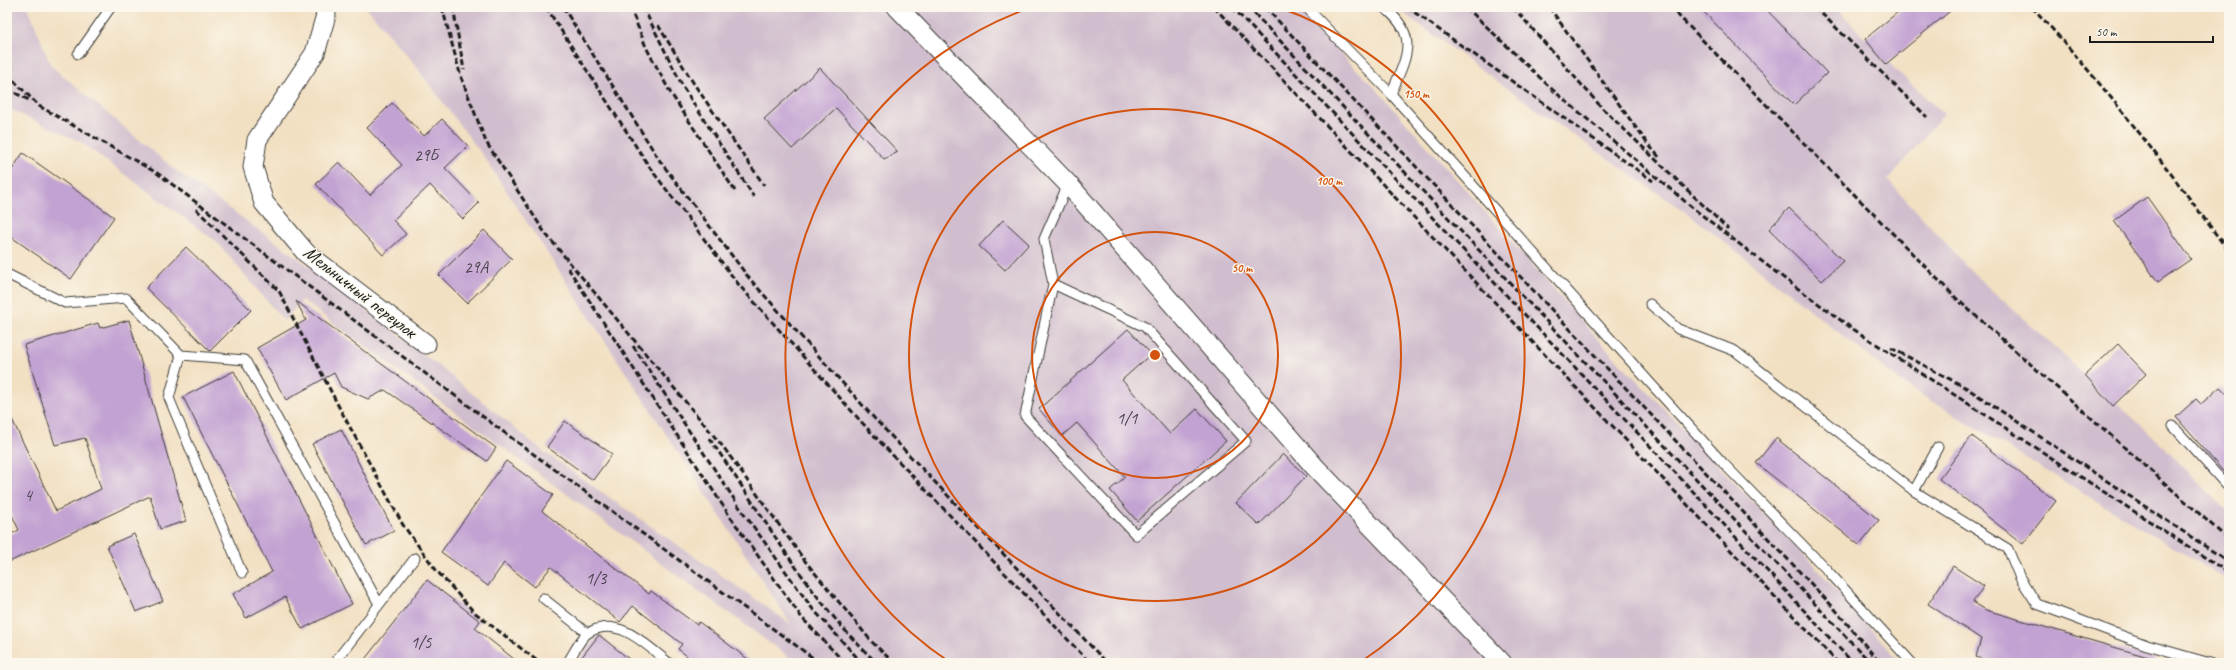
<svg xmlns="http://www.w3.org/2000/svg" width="2236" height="670" font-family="Caveat,sans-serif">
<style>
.railway{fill:#d0bdcd}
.building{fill:#c2a2d2}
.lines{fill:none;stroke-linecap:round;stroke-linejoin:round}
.service-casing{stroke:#3c3935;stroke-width:11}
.minor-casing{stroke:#3c3935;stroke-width:21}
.service{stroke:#fff;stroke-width:9}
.minor{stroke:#fff;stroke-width:19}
.rail{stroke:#1c1c1c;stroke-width:3;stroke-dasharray:6 3;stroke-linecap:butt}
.ring{fill:none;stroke:#d4530e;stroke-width:2}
.labels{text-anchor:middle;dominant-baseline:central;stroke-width:3;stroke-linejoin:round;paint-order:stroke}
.number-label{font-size:17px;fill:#463e4a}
.street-label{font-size:19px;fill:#1c1c1c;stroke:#fbf7ec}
.centre{fill:#d4530e;stroke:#fbf7ec;stroke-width:2}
.ring-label{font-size:12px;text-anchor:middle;font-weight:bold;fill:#d4530e;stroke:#fbf7ec;stroke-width:3;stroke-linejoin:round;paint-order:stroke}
</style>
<rect width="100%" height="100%" fill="#fbf7ec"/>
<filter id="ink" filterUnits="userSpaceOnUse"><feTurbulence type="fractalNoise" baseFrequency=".025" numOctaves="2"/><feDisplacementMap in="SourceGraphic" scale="8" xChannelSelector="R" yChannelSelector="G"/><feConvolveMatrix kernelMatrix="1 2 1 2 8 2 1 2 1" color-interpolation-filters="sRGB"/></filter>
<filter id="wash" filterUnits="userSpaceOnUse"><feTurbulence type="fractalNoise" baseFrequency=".012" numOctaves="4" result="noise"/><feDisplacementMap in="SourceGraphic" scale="16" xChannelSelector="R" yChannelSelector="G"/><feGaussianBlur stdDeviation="0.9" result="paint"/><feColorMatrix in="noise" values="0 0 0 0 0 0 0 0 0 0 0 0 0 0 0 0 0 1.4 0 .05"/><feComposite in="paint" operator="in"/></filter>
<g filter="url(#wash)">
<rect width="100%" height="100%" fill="#f2e0c2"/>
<!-- railway -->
<g class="railway">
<polygon points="7,7 28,7 51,66 174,169 309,266 441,368 544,452 791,624 484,157 417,68 366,7 1295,7 1378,91 1607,349 1823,575 1901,663 797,663 302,300 284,321 217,242 79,141 7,108"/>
<polygon points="1395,7 1836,7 1896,70 1944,114 1888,180 1976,276 2152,435 2229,513 2229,581 1905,385 1694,218 1543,114"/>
</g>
<g id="blocks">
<!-- building -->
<g class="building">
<polygon points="1699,7 1764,7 1827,73 1794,105"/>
<polygon points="1904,7 1955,7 1886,64 1865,39"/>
<polygon points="820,68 898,152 884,159 836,108 792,149 764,119"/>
<polygon points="392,103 424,136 442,119 468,146 445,168 479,203 463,219 430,185 393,220 406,234 383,255 316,184 339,162 370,195 402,165 367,128"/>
<polygon points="23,153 114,217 71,279 7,234 7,177"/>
<polygon points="2147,197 2191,259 2158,282 2114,221"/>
<polygon points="1789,208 1843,261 1822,281 1769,229"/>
<polygon points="1003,220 1029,244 1005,270 979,246"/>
<polygon points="484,230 512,259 467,303 439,275"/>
<polygon points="186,247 251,310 210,351 146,288"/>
<polygon points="296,301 496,448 487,461 385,390 368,399 341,387 334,373 286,400 257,348 306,320"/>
<polygon points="129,320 186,521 160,529 150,496 7,563 7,536 19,530 7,505 7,409 56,511 101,489 85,438 55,445 24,345 98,323 100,328"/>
<polygon points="1128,329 1151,354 1122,380 1170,434 1197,409 1226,441 1137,521 1110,490 1125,477 1077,423 1062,436 1039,409"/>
<polygon points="2118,344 2146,374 2113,406 2085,375"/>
<polygon points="234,371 352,604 302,629 285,597 246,618 233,594 272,572 183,397"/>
<polygon points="2220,387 2229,396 2229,478 2176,417 2196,399 2201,404"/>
<polygon points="565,421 612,454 593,480 547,447"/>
<polygon points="341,429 394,531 366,545 312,444"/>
<polygon points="1972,436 2056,501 2023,544 1939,479"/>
<polygon points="1776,438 1879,520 1859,545 1756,463"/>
<polygon points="1283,454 1306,476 1259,525 1236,503"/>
<polygon points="506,461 553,495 542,511 649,594 651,591 697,625 699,622 753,663 696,663 678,649 682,644 633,606 620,622 551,567 535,587 504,563 488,586 441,552"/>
<polygon points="134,534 163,601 136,612 107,546"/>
<polygon points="1953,566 1984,586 1973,602 1986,610 2155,659 2154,663 1995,663 1976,657 1981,639 1928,604"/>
<polygon points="427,580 480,621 475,628 519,663 362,663"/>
<polygon points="599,635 634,663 577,663"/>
</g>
</g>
</g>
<g filter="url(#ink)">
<use href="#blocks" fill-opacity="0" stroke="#3c3935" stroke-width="1"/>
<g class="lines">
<!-- service casing -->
<g class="service-casing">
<g id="service">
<polyline points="1306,7 1391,94 1652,385 1723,463 1828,571 1912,663"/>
<path d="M1383,7c38,28 23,51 8,87"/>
<polyline points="78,54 111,7"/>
<polyline points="7,274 65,303 126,298 181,355 245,360 379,604"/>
<polyline points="1053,284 1145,327 1246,441 1136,535 1025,416 1053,284 1044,239 1068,184"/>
<polyline points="1650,304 1678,329 1735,351 1914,491 2008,549 2020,578 2037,604 2147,645 2210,663"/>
<polyline points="181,355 169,398 242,573"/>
<polyline points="2173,426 2229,488"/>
<polyline points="1914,491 1938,447"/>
<polyline points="543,598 587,633"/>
<polyline points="338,658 415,558"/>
<path d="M567,663c6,-8 13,-25 21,-30 30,-19 59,13 81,30"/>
</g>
</g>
<!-- minor casing -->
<g class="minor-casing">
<g id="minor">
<polyline points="324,7 326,15 315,53 257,140 253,167 264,203 306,253 426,344"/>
<polyline points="897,7 1068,184 1315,467 1502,663"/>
</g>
</g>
<!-- service -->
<use href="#service" class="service"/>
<!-- minor -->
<use href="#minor" class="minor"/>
<!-- rail -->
<g class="rail">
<polyline points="442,7 461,77 486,142 545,233 724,448 805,561 872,642 894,663"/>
<polyline points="453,7 464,70"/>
<polyline points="546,7 650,168 739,285 866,427 1090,663"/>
<polyline points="563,7 660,161 749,278 874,418 1107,663"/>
<polyline points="630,7 646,47 670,92 735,191"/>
<polyline points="643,7 683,87 754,197"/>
<polyline points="1214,7 1838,663"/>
<polyline points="1232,7 1688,486 1853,663"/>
<polyline points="1248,7 1871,663"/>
<polyline points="1265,7 1834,608 1880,663"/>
<polyline points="1407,7 1653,181"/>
<polyline points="1466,7 1554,91 1694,209 1777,273 1850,327 2229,573"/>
<polyline points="1513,7 1603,109 1728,229"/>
<polyline points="1549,7 1647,143 1660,158"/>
<polyline points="1670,7 1958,300 2229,540"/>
<polyline points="1815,7 1927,117"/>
<path d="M2032,7c71,76 135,160 197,245"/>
<polyline points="658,25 694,84 764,185"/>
<polyline points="7,74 39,106 157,173 517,442 820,663"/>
<polyline points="7,89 31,101"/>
<polyline points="196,209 279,291 339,407 403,525 436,570 474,612 540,663"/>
<polyline points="568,268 729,515 802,618 845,663"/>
<polyline points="633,346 740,508 812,608 862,663"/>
<polyline points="1891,348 1965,387 2229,562"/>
<path d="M709,438c54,76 99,161 168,225"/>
</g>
</g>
</g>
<!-- distance rings -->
<g class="ring">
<circle cx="1155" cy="355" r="123"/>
<circle cx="1155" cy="355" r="246"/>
<path d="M951 663A369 369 0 0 1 1032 7M1278 7A369 369 0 0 1 1359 663"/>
</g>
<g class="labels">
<!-- number labels -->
<g class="number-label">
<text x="426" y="155">29Б</text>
<text x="476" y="267">29А</text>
<text x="1127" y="418">1/1</text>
<text x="28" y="495">4</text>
<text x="596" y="578">1/3</text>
<text x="421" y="642">1/5</text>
</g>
<!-- street labels -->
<g class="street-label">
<text transform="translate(360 292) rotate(38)">Мельничный переулок</text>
</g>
</g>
<circle cx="1155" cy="355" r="6" class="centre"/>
<g class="ring-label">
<text x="1416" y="98">150 m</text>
<text x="1329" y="185">100 m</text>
<text x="1242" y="272">50 m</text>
</g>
<!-- margin -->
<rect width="2236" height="670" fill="none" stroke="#fbf7ec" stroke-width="24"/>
<!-- scale -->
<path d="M2090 36v6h123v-6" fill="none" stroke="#1c1c1c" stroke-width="2"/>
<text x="2096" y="36" font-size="12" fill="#1c1c1c" stroke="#fbf7ec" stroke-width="3" paint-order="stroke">50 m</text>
</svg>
